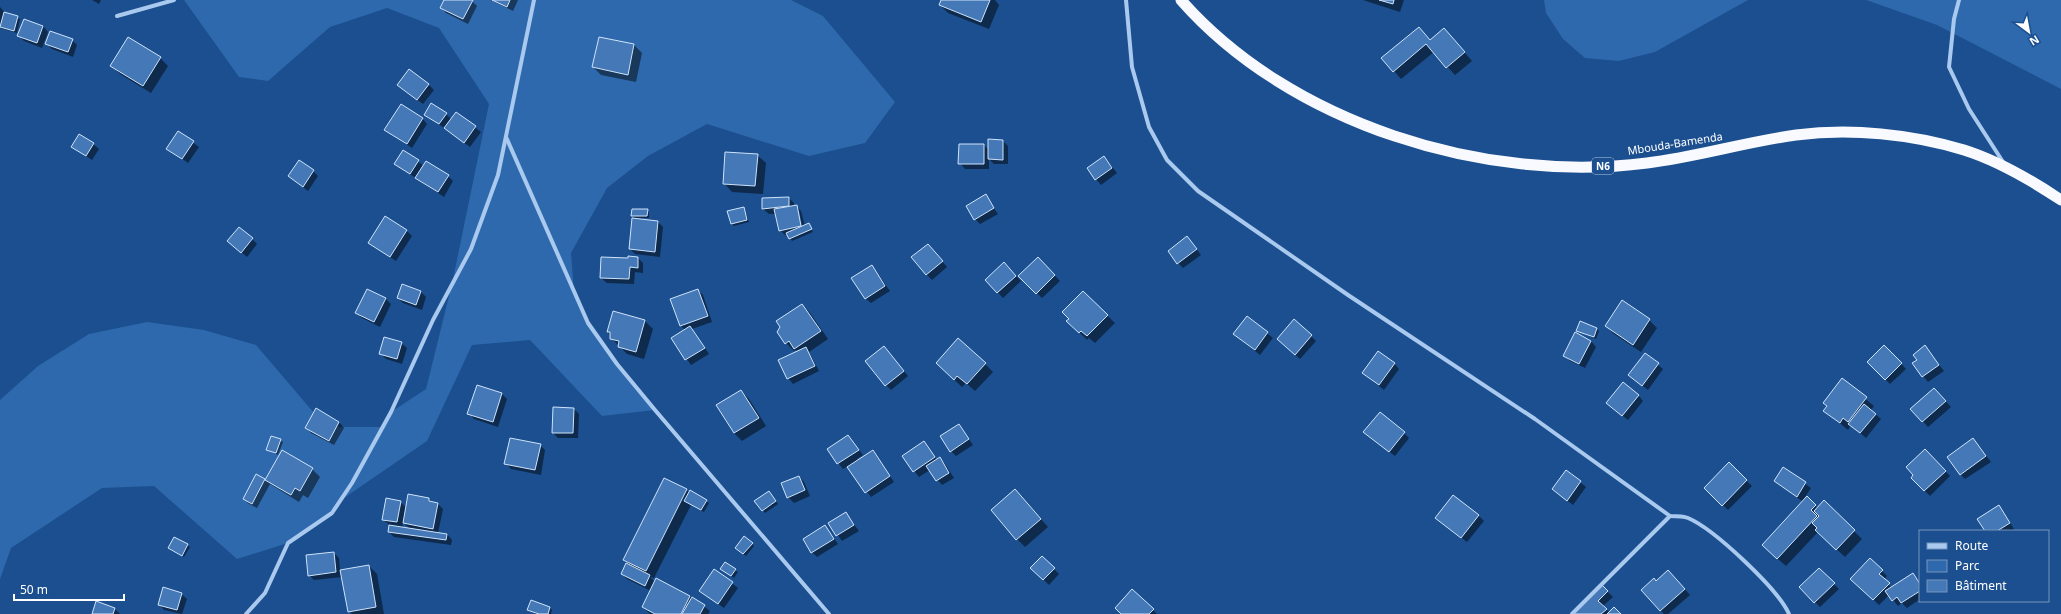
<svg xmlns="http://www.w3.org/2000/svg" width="2061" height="614" font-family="'Noto Sans',sans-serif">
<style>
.green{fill:#2e69ad}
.shadow{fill:#0007;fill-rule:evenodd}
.building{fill:#4478b7;stroke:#cfe3fa}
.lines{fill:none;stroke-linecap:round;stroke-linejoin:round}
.minor{stroke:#a9c9ee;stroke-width:4}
.trunk{stroke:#f8faff;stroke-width:11}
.labels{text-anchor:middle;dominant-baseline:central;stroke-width:3.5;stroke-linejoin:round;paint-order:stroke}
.shield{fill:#1b4f8f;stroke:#bbcadd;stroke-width:1}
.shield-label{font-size:10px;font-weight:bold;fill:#fff}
.street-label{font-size:11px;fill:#fff;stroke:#1b4f8f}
</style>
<rect width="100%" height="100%" fill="#1b4f8f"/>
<!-- green -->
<g class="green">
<polygon points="184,0 791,0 823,16 895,102 865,143 809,156 707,124 648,156 607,188 571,253 574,292 588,323 617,364 655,410 602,416 530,340 472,345 427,441 341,500 332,513 288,543 237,559 154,486 102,488 11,548 0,579 0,400 38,366 89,334 147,322 204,330 256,345 326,427 381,427 391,412 426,389 452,284 489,104 439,28 387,8 330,27 268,81 239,77"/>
<polygon points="1544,0 1748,0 1655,52 1619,61 1585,58 1563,39 1546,13"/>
<polygon points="1866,0 2061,0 2061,89 1937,25"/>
</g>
<!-- shadow -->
<g class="shadow">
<polygon points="92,0 101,0 99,4"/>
<polygon points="445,0 471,0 477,6 468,24 446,13 441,8"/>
<polygon points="491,0 518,0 513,11"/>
<polygon points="942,0 995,0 999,5 989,29 948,13 940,5"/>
<polygon points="1363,0 1404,0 1400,12"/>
<polygon points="0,7 6,14 20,19 17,33 0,28"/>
<polygon points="24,20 43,26 48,32 42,48 24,41 19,36"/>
<polygon points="1444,29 1472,61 1455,75 1434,52 1401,79 1383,58 1430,41"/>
<polygon points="600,38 634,45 642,53 636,82 601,75 593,67"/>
<polygon points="72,40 77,45 73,57 52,49 46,43"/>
<polygon points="160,58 168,66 151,93 120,74 112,66"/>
<polygon points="428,84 434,90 423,104 398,85"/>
<polygon points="456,113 481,132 470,147 425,114 446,114 451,119"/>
<polygon points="422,118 427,124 412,148 386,130"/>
<polygon points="178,132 199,147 188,163 168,148"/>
<polygon points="1003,141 1008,146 1008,164 994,164 989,159 989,169 965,169 960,163 984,145 989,150"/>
<polygon points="93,144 99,149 92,160 73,147"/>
<polygon points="403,151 424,166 448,176 453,181 444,197 395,164"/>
<polygon points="757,155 766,163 763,194 732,192 724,183"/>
<polygon points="1104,157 1117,173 1101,185 1096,179"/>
<polygon points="313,171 318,176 308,191 289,176"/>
<polygon points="985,196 998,214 980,224 975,219"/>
<path d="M789,198l5,5v3h2l5,5 4,15 4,-1 4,7 -21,9 -4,-6h-3l-5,-5 -4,-16h-7l-6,-5v-10zM797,210h2l4,20 -2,1z"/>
<polygon points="744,208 749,222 734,226 732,224"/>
<polygon points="647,210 649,213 649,218 635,218 632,216"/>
<polygon points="658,222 663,227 660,257 635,254 630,249"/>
<polygon points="407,231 412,236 396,261 369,243"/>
<polygon points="252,239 257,244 247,257 234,246"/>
<polygon points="1192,243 1201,255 1183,268 1178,263"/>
<polygon points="928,245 947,267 932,280 926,274"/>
<polygon points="602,258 638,258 643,263 643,273 635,272 634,284 607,283 601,278"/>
<polygon points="1038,258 1060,281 1042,298 1019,276"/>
<polygon points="1004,264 1021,281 1003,298 986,280"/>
<polygon points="872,266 890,291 871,303 865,298"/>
<polygon points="403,285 421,292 426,297 422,310 403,303 398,298"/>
<polygon points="698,290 703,295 712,322 692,329 709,354 691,365 672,338 685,330 681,326 671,299"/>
<polygon points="1083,292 1115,323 1095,343 1089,338 1087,340 1068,321 1071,319"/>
<polygon points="386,299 391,304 380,327 362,318 356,313"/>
<polygon points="1622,302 1649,320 1657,328 1641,352 1614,334 1606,326"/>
<polygon points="802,305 810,313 828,339 809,352 819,371 793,384 788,378 798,352 796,350 794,351 786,343"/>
<polygon points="614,312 645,321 653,329 644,359 627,354 611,338 608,332"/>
<polygon points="1247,317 1273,338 1260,355 1234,334"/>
<polygon points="1597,329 1599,331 1596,339 1577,330"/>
<polygon points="1311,336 1316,341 1300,359 1283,344"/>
<polygon points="1591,341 1596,347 1585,368 1570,361 1564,355"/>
<polygon points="401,343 407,348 402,364 386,359 380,353"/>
<polygon points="1884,346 1906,369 1890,384 1868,362"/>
<polygon points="1925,347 1944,371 1928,382 1914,364 1918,360"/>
<polygon points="889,353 908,376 891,390 886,385"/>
<polygon points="1645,354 1663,369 1648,390 1629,375"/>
<polygon points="1394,363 1399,369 1384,390 1363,373"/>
<polygon points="985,364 993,372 975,391 966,383 962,387 945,371"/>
<polygon points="1842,380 1874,406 1871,410 1881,419 1866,438 1851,425 1848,430 1825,411 1828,407 1824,403"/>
<polygon points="478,386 502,394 507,399 498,427 474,419 469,413"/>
<polygon points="741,391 749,399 766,426 742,441 734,433"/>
<polygon points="1638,395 1643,401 1628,420 1613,408"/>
<polygon points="1940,395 1951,407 1928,427 1912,409"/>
<polygon points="574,409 579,414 578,438 558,438 553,433"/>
<polygon points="339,422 344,428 334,445 311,433 306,427"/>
<polygon points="959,425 973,445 956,456 951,451"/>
<polygon points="1404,433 1409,438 1395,456 1370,437"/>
<polygon points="848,436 863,455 857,459 858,461 873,451 894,482 871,497 848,466 843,469 828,450"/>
<polygon points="1973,439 1991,462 1965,479 1960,474"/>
<polygon points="280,440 283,442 278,455 267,449"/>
<polygon points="924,443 937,460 940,458 945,464 954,478 942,485 930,470 919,477 903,456"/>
<polygon points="540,445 545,450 541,475 511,469 506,463"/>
<polygon points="1925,450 1950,476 1930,496 1912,478"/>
<polygon points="283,452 312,469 320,477 308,498 303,495 299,502 270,484 257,508 249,504 244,499 264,479 266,481"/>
<polygon points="1729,464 1752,486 1728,510 1705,488"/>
<polygon points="1783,469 1811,488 1803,500 1807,498 1818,508 1824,502 1862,539 1845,557 1818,532 1786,566 1771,553 1803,502 1775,481"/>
<polygon points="1566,471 1586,487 1573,505 1553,489"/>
<polygon points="799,477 804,482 810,496 794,503 788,497"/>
<polygon points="686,490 709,503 704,512 691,505 654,578 650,577 655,582 657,580 693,598 710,611 708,614 650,614 643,607 651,591 627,579 622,574 631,567 624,560"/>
<polygon points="771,495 778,504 765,513 756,502"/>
<path d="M429,499l3,3 6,2 5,5 -5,24 9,1 5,6 -1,5 -57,-8 -5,-5 1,-7 -7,-5 17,-18 7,6zM403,522l7,7 -8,-1z"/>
<polygon points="1023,499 1048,527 1025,547 1017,539"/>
<polygon points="1999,506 2014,529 2011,531 1986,531"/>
<polygon points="846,514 859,531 842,541 830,524"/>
<polygon points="1478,515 1484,521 1467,542 1436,518"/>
<polygon points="825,526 838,544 817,557 812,552"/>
<polygon points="175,538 190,547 184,557 169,548"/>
<polygon points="752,543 754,546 746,556 739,550"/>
<polygon points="334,553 339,558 340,571 369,566 377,574 384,614 352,614 349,611 342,577 314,580 309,575"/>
<polygon points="1042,557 1059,574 1049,585 1032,568"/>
<polygon points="1870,559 1887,576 1884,580 1892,588 1913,574 1920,583 1920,599 1907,608 1902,603 1898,606 1889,595 1879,605 1852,579"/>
<polygon points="725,563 738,572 734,578 722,569"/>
<polygon points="1819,569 1839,589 1820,607 1800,587"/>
<polygon points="715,570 738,588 724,608 700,591"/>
<polygon points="1673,576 1690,595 1668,614 1664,614 1642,590 1656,582"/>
<polygon points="1601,585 1613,597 1603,606 1610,613 1619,614 1572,614"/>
<polygon points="181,594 187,599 182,614 164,610 159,604"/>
<polygon points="550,608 552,610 551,614 536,614 528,610"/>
<polygon points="115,609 120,614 93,614"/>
<polygon points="1153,610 1157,614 1122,614"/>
</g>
<!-- building -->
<g class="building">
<polygon points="444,0 473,0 463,19 440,8"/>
<polygon points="492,0 510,0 507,7"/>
<polygon points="941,0 990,0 981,22 939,5"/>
<polygon points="1379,0 1394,0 1393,4"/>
<polygon points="4,12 18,16 14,31 0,27"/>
<polygon points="24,19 43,26 37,43 17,36"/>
<polygon points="1419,27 1430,40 1444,28 1465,52 1446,68 1426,44 1393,72 1381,58"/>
<polygon points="50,31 73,39 68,52 45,44"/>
<polygon points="128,37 161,57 143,86 110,66"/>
<polygon points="599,37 634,44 628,75 592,67"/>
<polygon points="409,69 429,84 417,100 397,85"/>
<polygon points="431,103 447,113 439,124 424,115"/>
<polygon points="401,104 423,118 407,144 384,130"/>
<polygon points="456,112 476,126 464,143 444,128"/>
<polygon points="178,131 194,141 182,159 166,149"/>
<polygon points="79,134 94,143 86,156 71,147"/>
<polygon points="988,139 1003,140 1003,160 988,159"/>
<polygon points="959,144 984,144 984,164 958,164"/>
<polygon points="403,150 419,160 410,174 394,164"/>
<polygon points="725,152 758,154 755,186 723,184"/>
<polygon points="1104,156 1112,168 1095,180 1087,168"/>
<polygon points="299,160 314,170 303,187 288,176"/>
<polygon points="426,161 449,175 438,192 415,178"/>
<polygon points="986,194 994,208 974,220 966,206"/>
<polygon points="789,197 789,206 762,209 762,198"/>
<polygon points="797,205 801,226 779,231 774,209"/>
<polygon points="744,207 747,220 731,224 727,211"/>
<polygon points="632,209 648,209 647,216 631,216"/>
<polygon points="385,216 407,230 390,257 368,243"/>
<polygon points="632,218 658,221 655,252 629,249"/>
<polygon points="809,223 812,229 789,239 786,233"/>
<polygon points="239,227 253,238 241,253 227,241"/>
<polygon points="1187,236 1197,249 1177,264 1168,251"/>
<polygon points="928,244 943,261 926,275 911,257"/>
<polygon points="628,256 638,257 638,268 630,267 629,279 600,278 601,257 628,258"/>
<polygon points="1038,257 1055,275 1036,294 1018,276"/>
<polygon points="1004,262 1016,276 997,293 985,280"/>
<polygon points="872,265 885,286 865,299 851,278"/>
<polygon points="402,284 421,291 416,305 397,298"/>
<polygon points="367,289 386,298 374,322 355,313"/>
<polygon points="698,289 708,316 680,326 670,299"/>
<polygon points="1083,291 1108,315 1087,336 1081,331 1079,333 1066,321 1069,319 1062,312"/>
<polygon points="1622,300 1650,319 1633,345 1605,326"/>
<polygon points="802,304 821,331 794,349 789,341 785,344 777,332 780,327 776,321"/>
<polygon points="613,311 645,320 636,352 618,347 619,341 610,339 610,332 607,332"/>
<polygon points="1247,316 1268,332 1255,350 1233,334"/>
<polygon points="1294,319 1312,335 1295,355 1277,339"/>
<polygon points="1580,321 1597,328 1594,337 1576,331"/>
<polygon points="690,326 705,348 685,360 671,338"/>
<polygon points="1575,332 1591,341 1579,364 1563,356"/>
<polygon points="384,337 402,342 397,359 379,354"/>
<polygon points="958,338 986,363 967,384 957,376 954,380 936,363"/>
<polygon points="1884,345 1902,363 1885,380 1867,362"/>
<polygon points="1925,345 1939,365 1922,377 1912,363 1917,360 1913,355"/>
<polygon points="884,346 904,371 885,386 865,361"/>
<polygon points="806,347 815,366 787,379 778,360"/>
<polygon points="1378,351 1395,363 1379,385 1362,373"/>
<polygon points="1645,353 1659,363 1642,386 1628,375"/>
<polygon points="1842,378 1867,397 1848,422 1843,418 1840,423 1823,411 1827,406 1823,403"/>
<polygon points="1623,382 1639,395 1622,416 1606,403"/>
<polygon points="477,385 502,393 493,422 467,414"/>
<polygon points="1934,388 1946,401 1922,422 1910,409"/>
<polygon points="741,390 759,418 734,433 716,405"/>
<polygon points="1864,404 1876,414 1860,433 1848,424"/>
<polygon points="553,407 574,408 573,433 552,433"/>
<polygon points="316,408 339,422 329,441 305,428"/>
<polygon points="1380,412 1405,432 1389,452 1363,432"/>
<polygon points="959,424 969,439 950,452 940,436"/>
<polygon points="848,435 859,450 837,464 827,449"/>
<polygon points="271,436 281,439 276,453 266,450"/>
<polygon points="510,438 541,444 535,470 504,464"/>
<polygon points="1973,438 1986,456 1960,475 1947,457"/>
<polygon points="924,441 935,457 913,472 902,456"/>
<polygon points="1925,449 1946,471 1924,491 1911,478 1913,475 1906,467"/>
<polygon points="282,450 313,468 300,491 295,488 291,495 265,480"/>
<polygon points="873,450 890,476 865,493 847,467"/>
<polygon points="940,457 949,473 936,481 926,466"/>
<polygon points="1729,462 1747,480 1722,506 1704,488"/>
<polygon points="1783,467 1806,482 1797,497 1774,481"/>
<polygon points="1566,470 1581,481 1567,501 1552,489"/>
<polygon points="256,474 265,479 252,504 243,499"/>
<polygon points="799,476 805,490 787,498 781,483"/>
<polygon points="664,478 687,489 646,571 623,560"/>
<polygon points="1015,489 1041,519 1016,540 991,510"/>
<polygon points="690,490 707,500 701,510 684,501"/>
<polygon points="769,491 776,501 762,511 754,501"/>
<polygon points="408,494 429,498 429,501 438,503 433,529 403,523"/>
<polygon points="1453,495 1479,515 1461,538 1435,518"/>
<polygon points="1807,496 1816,505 1811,510 1817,516 1777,559 1762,545"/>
<polygon points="386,498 401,501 397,522 382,520"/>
<polygon points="1824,500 1855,530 1836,550 1815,530 1817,528 1812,523 1819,516 1814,511"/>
<polygon points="1999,505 2010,523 1997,531 1985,531 1977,519"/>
<polygon points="846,512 854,525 836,536 828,523"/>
<polygon points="389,525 447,534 446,540 388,532"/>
<polygon points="825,525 834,539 811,553 803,539"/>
<polygon points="744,536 753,543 743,554 735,548"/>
<polygon points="174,537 188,544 182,556 168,548"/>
<polygon points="334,552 336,572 308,576 306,555"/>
<polygon points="1042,556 1055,568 1043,580 1030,568"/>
<polygon points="1870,558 1883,570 1879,574 1890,583 1873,600 1850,579"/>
<polygon points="725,562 736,569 731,576 720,569"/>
<polygon points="626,563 650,575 645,586 621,574"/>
<polygon points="369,565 376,607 348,612 340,570"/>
<polygon points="1819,568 1835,583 1814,603 1799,587"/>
<polygon points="714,569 733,582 718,604 699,591"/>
<polygon points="1668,570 1685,589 1660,611 1641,590 1654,578 1656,581"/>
<polygon points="1913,573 1920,584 1920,591 1901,603 1897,597 1892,601 1885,591"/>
<polygon points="656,578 690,596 681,614 655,614 642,607"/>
<polygon points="1601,584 1608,591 1598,601 1607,609 1601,614 1571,614"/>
<polygon points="163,587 182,593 177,610 158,605"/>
<polygon points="1132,589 1154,609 1149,614 1121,614 1115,608"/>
<polygon points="692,597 705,605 700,614 682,614"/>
<polygon points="531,600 550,607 548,614 539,614 527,610"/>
<polygon points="96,601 115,608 113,614 92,614"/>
<polygon points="1614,607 1621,614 1607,614"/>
</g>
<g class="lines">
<!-- minor -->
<g class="minor">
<path d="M1126,0l6,67 17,60 18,33 31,31 150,104 187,124 135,97c6,0 13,0 18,2 26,11 90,71 101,96"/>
<polyline points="1959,0 1954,19 1949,67 1969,109 2003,162"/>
<polyline points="117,16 174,0"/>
<polyline points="506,137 588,323 617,364 655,410 829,614"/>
<polyline points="246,614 265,593 288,543 332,513 352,483 391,412 433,320 471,249 498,175 534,0"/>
<polyline points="1572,614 1670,516"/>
</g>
<!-- trunk -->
<path class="trunk" d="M1181,0c109,124 304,184 466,163 50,-6 98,-21 149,-28 55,-7 115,-1 168,15 35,11 67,30 97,50"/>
</g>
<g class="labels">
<!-- shield labels -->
<rect class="shield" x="1592" y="158" width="22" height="16" rx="3"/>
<g class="shield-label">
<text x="1603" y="166">N6</text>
</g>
<!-- street labels -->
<g class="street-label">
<text transform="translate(1675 143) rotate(-9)">Mbouda-Bamenda</text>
</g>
</g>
<!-- legend -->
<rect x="1919" y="530" width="130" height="72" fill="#1b4f8f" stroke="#7695bc"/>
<rect x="1927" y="543" width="20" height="6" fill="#a9c9ee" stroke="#7695bc"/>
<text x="1955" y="550" font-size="12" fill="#ffffff">Route</text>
<rect x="1927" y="560" width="20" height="12" fill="#2e69ad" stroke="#7695bc"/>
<text x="1955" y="570" font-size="12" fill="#ffffff">Parc</text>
<rect x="1927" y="580" width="20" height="12" fill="#4478b7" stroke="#7695bc"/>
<text x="1955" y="590" font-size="12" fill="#ffffff">Bâtiment</text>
<!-- north arrow -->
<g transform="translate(2029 32) rotate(148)" stroke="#1b4f8f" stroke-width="3" paint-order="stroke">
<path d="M0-3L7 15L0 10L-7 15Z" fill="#ffffff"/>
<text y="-6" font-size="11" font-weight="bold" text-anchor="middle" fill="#ffffff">N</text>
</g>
<!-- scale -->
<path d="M14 594v6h110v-6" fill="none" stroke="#ffffff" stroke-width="2"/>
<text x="20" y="594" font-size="12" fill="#ffffff" stroke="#1b4f8f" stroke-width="3" paint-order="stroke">50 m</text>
</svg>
